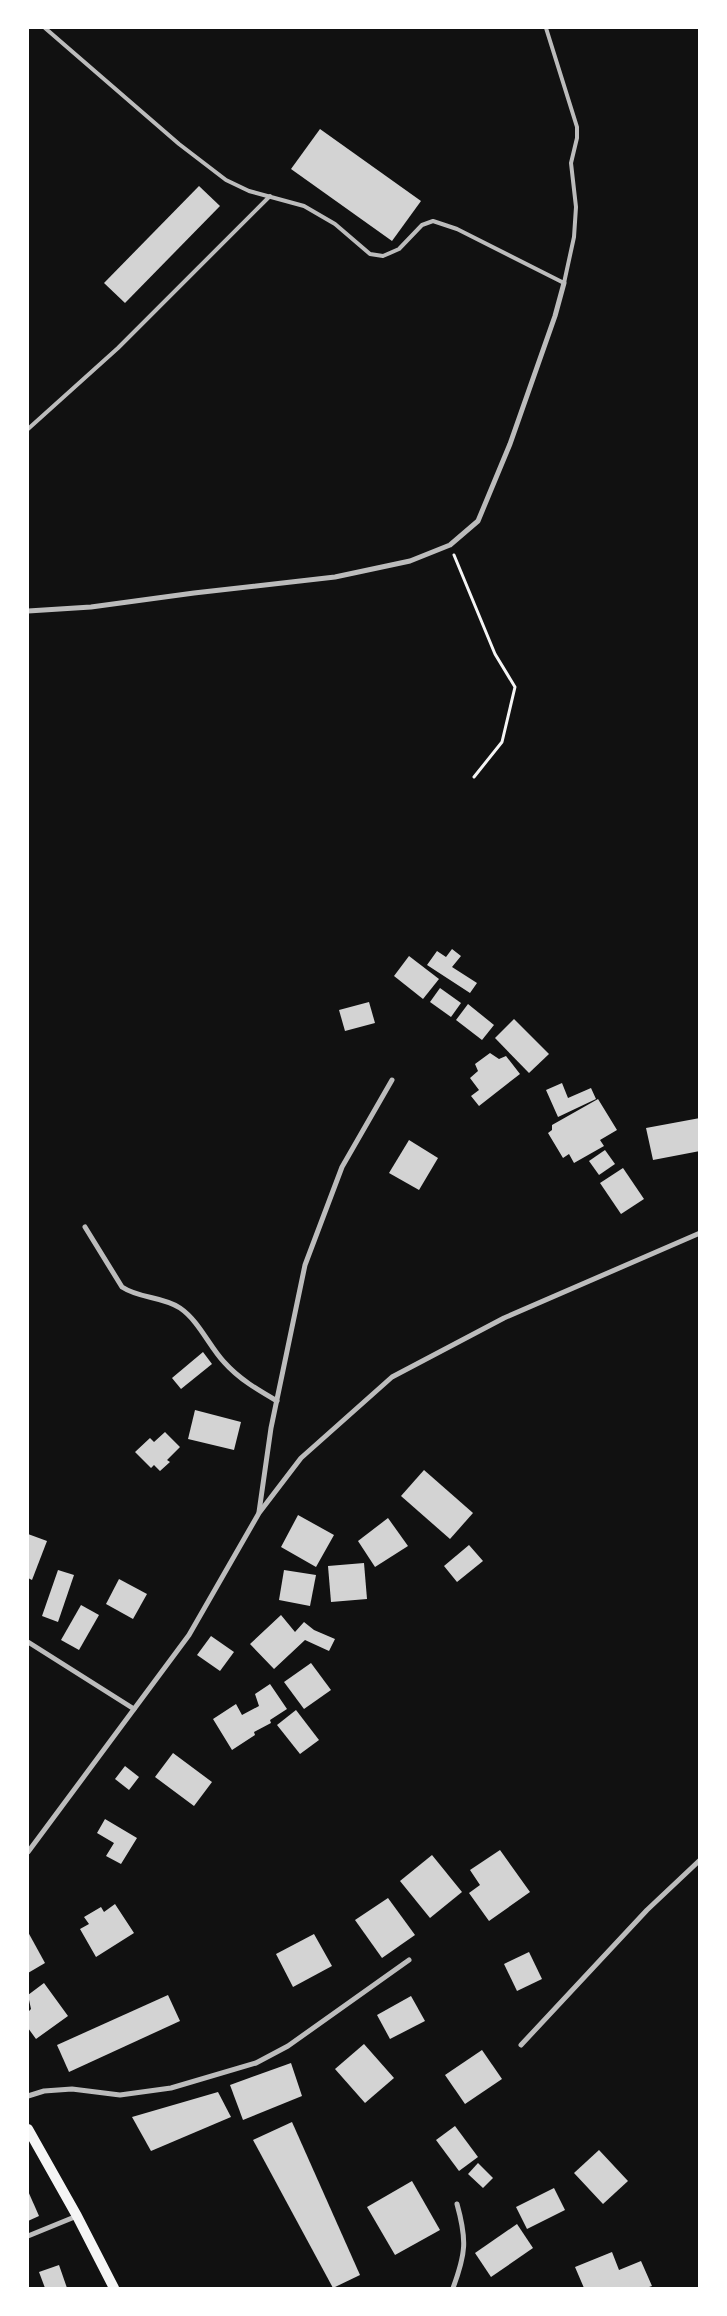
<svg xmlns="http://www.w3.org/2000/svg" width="727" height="2316" font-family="'Work Sans',sans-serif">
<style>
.building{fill:#d3d3d3}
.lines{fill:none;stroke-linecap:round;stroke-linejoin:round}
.path{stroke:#f5f5f5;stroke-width:3}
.service{stroke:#bcbcbc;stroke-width:4}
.minor{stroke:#bcbcbc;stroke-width:5}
.secondary{stroke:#f5f5f5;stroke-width:10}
</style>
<rect width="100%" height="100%" fill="#111"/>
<!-- building -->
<g class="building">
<polygon points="320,129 421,201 392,241 291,169"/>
<polygon points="199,186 220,206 125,303 104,283"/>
<polygon points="452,949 461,956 452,967 477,983 470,993 427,965 437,951 446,957"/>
<polygon points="409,956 439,979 423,999 394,976"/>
<polygon points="440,988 461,1003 451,1017 430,1002"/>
<polygon points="369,1002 375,1023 345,1031 339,1010"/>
<polygon points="468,1004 494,1025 482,1040 456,1020"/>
<polygon points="514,1019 549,1054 529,1073 495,1038"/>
<polygon points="490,1053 499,1059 506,1056 520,1074 479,1106 471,1096 479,1090 470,1078 478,1071 475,1064"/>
<polygon points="562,1083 568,1098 591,1088 596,1099 558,1117 546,1090"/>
<polygon points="598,1099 617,1130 600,1140 604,1146 574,1163 569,1154 563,1158 548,1133 552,1130 552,1125"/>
<polygon points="700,1118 700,1151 653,1160 646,1128"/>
<polygon points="409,1140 438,1158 419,1190 389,1173"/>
<polygon points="605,1150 615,1164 599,1175 589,1161"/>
<polygon points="623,1168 644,1199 621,1214 600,1183"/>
<polygon points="203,1352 212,1364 181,1389 172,1378"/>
<polygon points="195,1410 241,1422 234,1450 188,1439"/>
<polygon points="165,1432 180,1447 167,1460 170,1462 160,1471 154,1465 151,1468 135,1452 150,1438 154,1442"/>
<polygon points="424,1470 473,1513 450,1539 401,1496"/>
<polygon points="298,1515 334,1535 316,1567 281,1547"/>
<polygon points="388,1518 408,1546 375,1567 358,1541"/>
<polygon points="28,1534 47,1541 32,1580 28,1578"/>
<polygon points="469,1545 483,1561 457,1582 444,1566"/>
<polygon points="364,1563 367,1599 331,1602 328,1566"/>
<polygon points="58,1570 74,1575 58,1622 42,1616"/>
<polygon points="284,1570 316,1575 310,1606 279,1600"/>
<polygon points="119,1579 147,1594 133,1619 106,1604"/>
<polygon points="81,1605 99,1615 79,1650 61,1640"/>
<polygon points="281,1615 295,1632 304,1622 314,1630 335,1639 329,1651 305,1640 274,1669 250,1644"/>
<polygon points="211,1636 234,1652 220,1671 197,1655"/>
<polygon points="311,1663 331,1690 304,1709 284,1682"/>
<polygon points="270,1684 287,1709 270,1720 271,1723 254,1732 255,1735 232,1750 213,1719 236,1704 242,1715 259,1706 255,1694"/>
<polygon points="296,1710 319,1740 300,1754 277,1725"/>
<polygon points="173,1753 212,1782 194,1806 155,1777"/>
<polygon points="125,1766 139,1777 129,1790 115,1779"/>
<polygon points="105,1819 137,1838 121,1864 106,1856 114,1843 97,1833"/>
<polygon points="500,1850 530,1892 489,1921 469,1893 480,1885 470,1870"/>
<polygon points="432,1855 462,1892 430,1918 400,1881"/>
<polygon points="388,1898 415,1935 382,1958 355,1920"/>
<polygon points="115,1904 134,1933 96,1957 80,1929 89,1924 84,1917 101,1907 104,1912"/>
<polygon points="28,1932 45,1963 28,1973"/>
<polygon points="314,1934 332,1966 293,1987 276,1954"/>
<polygon points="529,1952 542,1979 517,1991 504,1964"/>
<polygon points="44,1983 68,2016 36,2039 28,2028 28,2012 31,2009 28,1995"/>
<polygon points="168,1995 180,2021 69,2072 57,2045"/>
<polygon points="411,1996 425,2021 390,2039 377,2015"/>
<polygon points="364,2044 394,2078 365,2103 335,2069"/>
<polygon points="482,2050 502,2079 465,2104 445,2075"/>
<polygon points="291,2063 302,2096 243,2120 230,2085"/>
<polygon points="218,2092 231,2117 151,2151 132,2117"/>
<polygon points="292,2122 360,2275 333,2288 253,2140"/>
<polygon points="455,2126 478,2157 459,2171 436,2140"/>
<polygon points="599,2150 628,2181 603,2204 574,2173"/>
<polygon points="478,2163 493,2178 483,2188 468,2174"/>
<polygon points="412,2181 440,2230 395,2255 367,2207"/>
<polygon points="554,2188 565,2210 527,2229 516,2207"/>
<polygon points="28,2191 39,2216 28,2221"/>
<polygon points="517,2224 533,2248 491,2277 475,2253"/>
<polygon points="612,2252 619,2270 641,2261 652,2286 646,2288 584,2288 575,2267"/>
<polygon points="59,2265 67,2288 45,2288 39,2272"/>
</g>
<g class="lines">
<!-- path -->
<polyline class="path" points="454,555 495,654 515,687 502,742 474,777"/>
<!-- service -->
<g class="service">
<polyline points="45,28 179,144 226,180 249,191 304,206 335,224 370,254 383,256 399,249 422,225 433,221 457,229 564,283 574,237 576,207 571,163 577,138 577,127 546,28"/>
<polyline points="28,429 118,348 270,196"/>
</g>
<!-- minor -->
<g class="minor">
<polyline points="28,611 91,607 194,593 335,577 410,561 450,545 478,521 510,444 555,316 564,283"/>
<path d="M85,1227l37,60c18,12 40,9 58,21 19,13 29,38 44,54 15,17 34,28 53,39"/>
<polyline points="259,1512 271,1428 305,1265 342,1167 392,1080"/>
<polyline points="28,1642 134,1709"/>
<polyline points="28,1852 189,1635 259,1513 301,1458 392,1377 504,1318 700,1233"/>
<polyline points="521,2045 647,1910 700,1860"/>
<polyline points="28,2096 44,2091 72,2089 120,2095 171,2088 256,2063 288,2046 409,1960"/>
<polyline points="28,2236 77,2216"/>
<path d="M453,2288c13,-35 14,-48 4,-84"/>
</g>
<!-- secondary -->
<polyline class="secondary" points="28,2129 77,2216 114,2288"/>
</g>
<!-- border -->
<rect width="727" height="2316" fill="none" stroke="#ffffff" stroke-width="58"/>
</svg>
